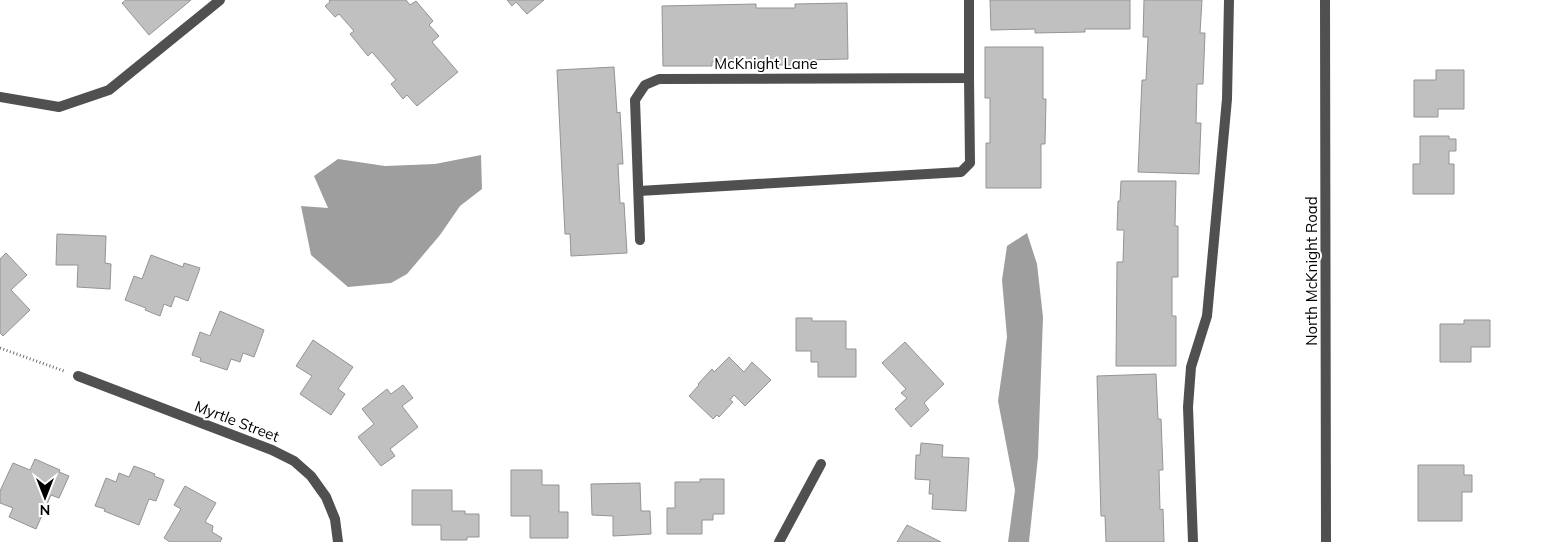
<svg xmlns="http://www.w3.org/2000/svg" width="1545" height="542" font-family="Mulish,sans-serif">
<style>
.water{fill:#9e9e9e}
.building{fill:#c0c0c0;stroke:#949494}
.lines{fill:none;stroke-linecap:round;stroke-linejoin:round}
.path{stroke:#727272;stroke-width:3;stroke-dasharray:1 2.5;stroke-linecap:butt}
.service{stroke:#505050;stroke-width:10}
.minor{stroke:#505050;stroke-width:10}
.tertiary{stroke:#505050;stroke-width:10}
.labels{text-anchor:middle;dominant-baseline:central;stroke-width:4;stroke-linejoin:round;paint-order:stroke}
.street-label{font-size:15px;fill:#000;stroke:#fff}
</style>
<rect width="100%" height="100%" fill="#fff"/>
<!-- water -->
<g class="water">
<polygon points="481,155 482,189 460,206 440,235 407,274 391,283 348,287 311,255 301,206 328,208 314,176 338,159 385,166 435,164"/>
<polygon points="1027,233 1037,264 1043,317 1038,457 1029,542 1008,542 1015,490 998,401 1007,337 1002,280 1007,246"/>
</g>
<!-- building -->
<g class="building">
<polygon points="126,0 191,0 149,35 122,3"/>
<polygon points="329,0 406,0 410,5 416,1 433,21 429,25 439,36 432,42 458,72 417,106 407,95 403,99 391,84 396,80 372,52 368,56 350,34 354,31 339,14 335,17 325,6 330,2"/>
<polygon points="507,0 544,0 527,14 516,2 512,6"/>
<polygon points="990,0 1130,0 1130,29 1085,29 1085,32 1035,33 1035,29 991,30"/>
<polygon points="1144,0 1202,0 1200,33 1205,33 1203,84 1197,84 1196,123 1201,123 1199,174 1138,172 1142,80 1146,80 1148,37 1143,37"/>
<polygon points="847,3 848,59 803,60 803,65 752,65 752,61 712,62 712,66 663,66 662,6 756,4 756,8 795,8 795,4"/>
<polygon points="985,47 1043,47 1043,99 1046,99 1045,144 1041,144 1041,188 986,188 986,143 990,143 990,98 985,98"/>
<polygon points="614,67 617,113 620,112 623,164 618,164 620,203 624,203 627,253 571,256 570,234 565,234 557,70"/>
<polygon points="1436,70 1464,70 1464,109 1438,109 1438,117 1414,117 1414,80 1436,80"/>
<polygon points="1420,136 1449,136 1449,139 1456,139 1456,151 1449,151 1449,164 1454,164 1454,194 1413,194 1413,164 1420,164"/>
<polygon points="1121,181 1176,181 1175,226 1178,226 1178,277 1172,277 1172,316 1176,316 1176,366 1116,366 1117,262 1123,262 1124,230 1117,230 1118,201 1120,201"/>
<polygon points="57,234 106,236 105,263 111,264 110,289 77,287 78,265 56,265"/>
<polygon points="6,253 27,275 11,290 30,310 3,336 0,333 0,259"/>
<polygon points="151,255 183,267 184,263 200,268 188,301 175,296 171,307 164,304 160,316 145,310 146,308 125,300 134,276 142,279"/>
<polygon points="220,311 264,330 254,357 243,353 240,362 231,359 227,370 200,361 201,358 192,355 200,332 210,336"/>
<polygon points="796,318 812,318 812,321 846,321 846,349 856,349 856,377 818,377 818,362 811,362 811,351 796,351"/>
<polygon points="1464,320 1490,320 1490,347 1471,347 1471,362 1440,362 1440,324 1464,324"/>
<polygon points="313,340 353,367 338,389 345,394 331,415 300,394 312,376 296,366"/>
<polygon points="905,342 944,384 924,403 929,410 911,427 895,409 907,398 901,393 906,389 882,363"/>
<polygon points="729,357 744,372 752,362 771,380 745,406 734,395 730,400 733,402 719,417 717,415 713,419 689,396 699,385 698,384 712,369 714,372"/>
<polygon points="1156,374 1158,419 1161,419 1163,470 1159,470 1160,510 1163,509 1164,542 1106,542 1105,516 1101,516 1097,376"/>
<polygon points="403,385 413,398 402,406 418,427 390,449 395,456 381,466 358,437 374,424 362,409 387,389 391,394"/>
<polygon points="921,443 943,445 942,457 969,458 966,511 932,509 933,494 929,494 930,480 915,479 916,455 920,455"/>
<polygon points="35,459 60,470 59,472 69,476 59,498 51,495 36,529 9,517 13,508 0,503 0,491 13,463 30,470"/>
<polygon points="1418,465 1464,465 1464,475 1472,475 1472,492 1462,492 1462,521 1418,521"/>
<polygon points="134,466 155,474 154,476 164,480 156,501 149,499 139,525 104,511 105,509 95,506 106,478 116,482 119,473 129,477"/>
<polygon points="511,470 542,470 542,485 559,485 559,512 568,512 568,538 530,538 530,516 511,516"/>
<polygon points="700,479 724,479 724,514 713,514 713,520 702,520 702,534 667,534 667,508 675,508 675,482 700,482"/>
<polygon points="640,483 641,511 650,511 651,534 613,536 613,516 592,515 591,484"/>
<polygon points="185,486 216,503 205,522 213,526 212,532 222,538 220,542 170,542 164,538 181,509 174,505"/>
<polygon points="412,490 452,490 452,511 465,511 465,514 479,514 479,537 467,537 467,540 441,540 441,525 412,525"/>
<polygon points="907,525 941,542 897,542"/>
</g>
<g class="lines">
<!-- path -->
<polyline class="path" points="0,348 64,371"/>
<!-- service -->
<g class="service">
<polyline points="0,97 59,107 109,90 220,0"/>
<polyline points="639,191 961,172 970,163 969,78"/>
<polyline points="1193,542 1188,407 1191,367 1207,316 1227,99 1229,0"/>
</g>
<!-- minor -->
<g class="minor">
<polyline points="640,240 635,100 645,85 659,79 969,78 969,0"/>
<polyline points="78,376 272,450 294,461 311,476 326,497 335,519 338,542"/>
<polyline points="779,542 821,464"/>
</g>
<!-- tertiary -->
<polyline class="tertiary" points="1325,0 1326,542"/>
</g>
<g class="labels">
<!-- street labels -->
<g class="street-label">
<text x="766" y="63">McKnight Lane</text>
<text transform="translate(1311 271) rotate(-90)">North McKnight Road</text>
<text transform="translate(237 421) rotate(21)">Myrtle Street</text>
</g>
</g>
<!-- north arrow -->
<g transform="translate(45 497) rotate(180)" stroke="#ffffff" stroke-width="4" paint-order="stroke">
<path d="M0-4L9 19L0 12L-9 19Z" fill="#000000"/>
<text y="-8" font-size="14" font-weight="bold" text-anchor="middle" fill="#000000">N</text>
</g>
</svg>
